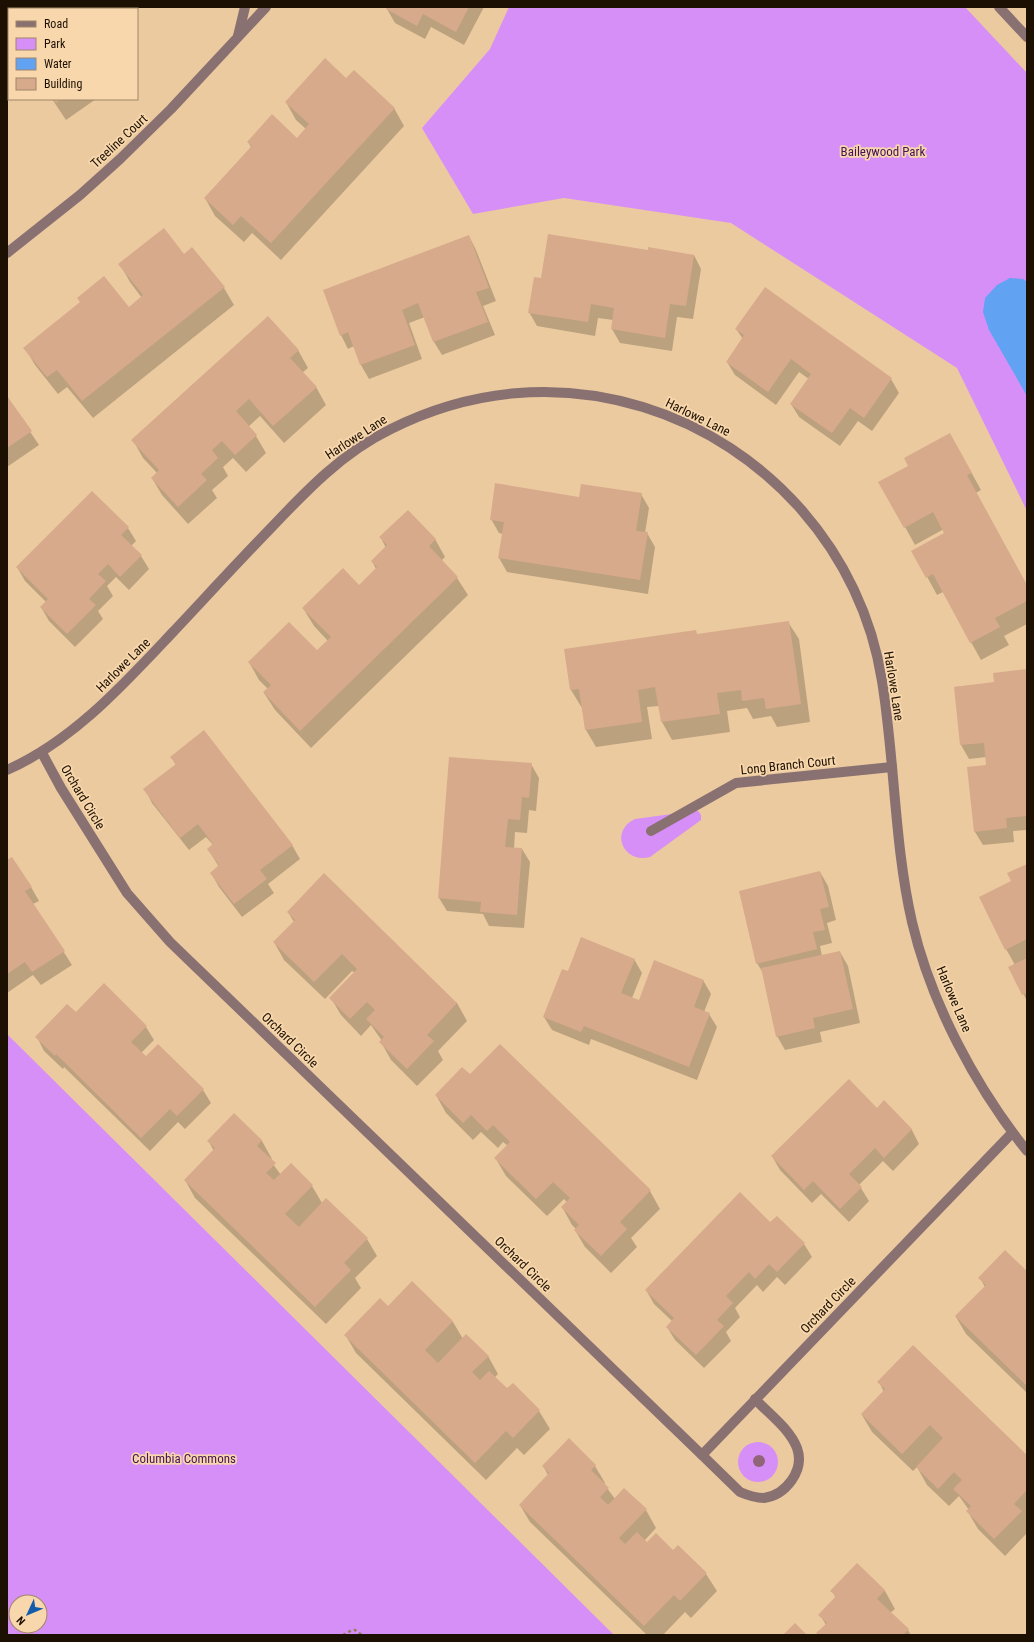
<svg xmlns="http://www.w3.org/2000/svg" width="1034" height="1642" font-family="'Roboto Condensed',sans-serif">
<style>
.green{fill:#d78ff8;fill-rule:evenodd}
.water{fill:#61a2f2}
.shadow{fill:#0003}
.building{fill:#d8aa8c}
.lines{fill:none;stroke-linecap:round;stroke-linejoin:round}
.path{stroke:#937b5c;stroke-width:2.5;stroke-dasharray:3 3;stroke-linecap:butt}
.minor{stroke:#897172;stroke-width:10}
.tree{fill:#8f6577}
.labels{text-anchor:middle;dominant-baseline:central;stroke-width:3.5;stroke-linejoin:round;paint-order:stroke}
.street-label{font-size:13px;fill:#1c1002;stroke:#f8d7ac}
.park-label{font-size:13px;fill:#441357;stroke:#f8d7ac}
</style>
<rect width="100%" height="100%" fill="#ebca9f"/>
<!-- green -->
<g class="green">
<polygon points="509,7 965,7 1027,73 1027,511 957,368 731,223 564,198 473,214 422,128 490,49"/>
<path d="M694,811h4l3,4v5l-51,37c-27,7 -41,-26 -15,-38z"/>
<path d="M7,1034l6,6 601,595h-607zM16,1602h24v24h-24z"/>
<circle cx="758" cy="1462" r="20"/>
</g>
<!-- water -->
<polygon class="water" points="1010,278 1023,279 1027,282 1027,396 989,330 983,312 985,298 997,285"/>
<!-- shadow -->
<g class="shadow">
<polygon points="388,7 484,7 464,45 431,27 425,39 395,23 387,9"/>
<polygon points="346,79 394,108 404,126 281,260 252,233 244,242 215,216 205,198 251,147 248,142 297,139 306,129 296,120 286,102"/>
<polygon points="52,99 96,99 66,120"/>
<polygon points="469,236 476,250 496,301 483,306 495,335 442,355 434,342 425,317 409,323 422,359 369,379 361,365 354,346 348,349 341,335"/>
<polygon points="648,251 694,255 701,269 693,319 677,317 672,351 620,343 612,329 613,320 598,318 595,336 537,326 529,312 542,279"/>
<polygon points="184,255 224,288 234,305 93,418 67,387 58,394 35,365 25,348 129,308 142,298 130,282 120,264"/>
<polygon points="736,329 891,379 899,393 872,431 858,421 840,446 799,417 791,404 809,379 799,372 776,405 735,375 727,362 743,339"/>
<polygon points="298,350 308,368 302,373 316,387 326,405 284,443 260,416 248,427 256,436 266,453 246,472 233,458 223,467 228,476 212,490 217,498 188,524 162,495 152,478 157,473 143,458 133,440"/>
<polygon points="7,397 39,445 7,467"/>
<polygon points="960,452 981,490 976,493 1027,586 1027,624 1004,636 1009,645 981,660 943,592 937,595 913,551 946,533 944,529 915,545 905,527"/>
<polygon points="641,494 649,508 645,533 647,533 655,547 648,594 507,572 499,558 503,534 499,533 491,519 580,498"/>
<polygon points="128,528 136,541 131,546 141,556 149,569 129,590 116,577 107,586 113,596 98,611 103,619 75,647 49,621 41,607 46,602 25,581 17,567"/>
<polygon points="381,538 435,539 445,557 441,561 457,578 468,595 311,748 275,710 264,693 268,689 259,680 249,662 317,652 328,641 314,626 303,608 359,586 376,569 372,561 386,548"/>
<polygon points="788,622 799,639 810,722 777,727 771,716 753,719 747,708 727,711 730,732 672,740 662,722 659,706 647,707 652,739 596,747 586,730 582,708 571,690 565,650 696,632 697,635"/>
<polygon points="1027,670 1027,830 1013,831 1014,842 983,845 975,832 987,766 986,757 969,759 961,745 955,687 995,683"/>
<polygon points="171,757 292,845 300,859 268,884 274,893 242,917 219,887 211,873 219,867 208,849 213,845 206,837 189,850 152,803 145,789 176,765"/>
<polygon points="531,764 539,778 536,811 529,810 527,833 515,832 514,848 522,849 530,862 524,928 489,926 483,914 447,911 439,898"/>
<polygon points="7,862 31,887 39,901 33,904 72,965 41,985 33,975 7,993"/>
<polygon points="1027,865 1027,1001 1010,968 1015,965 1006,949 1013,881"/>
<polygon points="820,872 828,886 836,920 827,923 832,943 820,946 822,956 840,952 848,966 860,1023 820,1032 822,1042 785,1050 777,1036 763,973 757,963"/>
<polygon points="288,912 457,1003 467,1021 438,1051 443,1060 417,1086 391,1060 381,1042 382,1041 371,1025 361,1036 341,1015 331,998 355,973 352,971 325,999 284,960 274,942 294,922"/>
<polygon points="634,959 642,973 632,998 639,1001 703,980 711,994 704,1012 709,1014 717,1027 697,1080 591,1039 589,1045 552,1030 544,1017 568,972"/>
<polygon points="76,1014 146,1027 154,1040 141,1053 146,1058 158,1045 203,1090 211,1103 185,1129 178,1122 150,1151 64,1067 63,1069 44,1051 37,1037"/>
<polygon points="470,1076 650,1191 660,1209 631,1238 637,1247 611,1273 585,1247 575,1230 576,1229 572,1225 562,1207 567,1202 564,1199 547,1216 506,1176 496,1159 508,1146 503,1142 498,1148 481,1132 473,1140 446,1113 436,1095"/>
<polygon points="884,1102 912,1130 919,1144 893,1171 883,1161 859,1185 869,1201 849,1222 821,1194 812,1203 780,1170 772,1156 877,1109"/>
<polygon points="234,1115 262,1141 272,1159 270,1160 281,1175 312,1186 322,1203 367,1239 377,1256 355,1278 361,1288 326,1324 195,1198 185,1180 214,1151 209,1142"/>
<polygon points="771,1223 804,1244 812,1257 785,1285 777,1277 763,1292 757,1285 735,1308 740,1317 726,1332 731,1341 704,1368 675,1340 667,1327 672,1321 654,1304 646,1290"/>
<polygon points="1027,1272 1027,1393 966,1334 956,1317 985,1287 980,1278"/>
<polygon points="412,1282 453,1322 463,1339 488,1356 498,1374 494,1378 507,1390 513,1385 539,1411 550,1429 524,1455 517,1448 486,1480 356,1353 346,1336 388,1307"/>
<polygon points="879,1382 1027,1457 1027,1518 1026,1520 1027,1533 1005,1556 978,1529 968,1512 969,1510 959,1496 949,1506 927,1485 917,1467 913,1471 872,1432 862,1415 884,1392"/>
<polygon points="543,1466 595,1466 605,1483 604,1484 615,1499 624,1490 646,1510 656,1528 644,1541 647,1544 673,1552 678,1547 706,1574 717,1591 691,1618 685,1612 663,1635 647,1635 530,1522 520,1505 548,1475"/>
<polygon points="857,1564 885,1591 895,1609 890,1613 908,1630 911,1635 818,1635 826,1625 820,1615 836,1598 832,1591"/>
</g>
<!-- building -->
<g class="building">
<polygon points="7,7 93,7 95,9 9,9 9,36 7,33"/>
<polygon points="387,7 469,7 456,32 423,14 417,26 386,9"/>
<polygon points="325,58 346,78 354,70 395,108 271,243 241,216 233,225 204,198 252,146 247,142 272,114 297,138 309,124 285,102"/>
<polygon points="53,99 61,99 56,103"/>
<polygon points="164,228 184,254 192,247 225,287 82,401 57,370 47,377 23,348 80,302 77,298 104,276 129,307 143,295 118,264"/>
<polygon points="548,234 648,250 648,247 694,255 686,306 670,304 665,338 611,329 614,308 591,304 588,322 528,313 534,277 541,278"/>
<polygon points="469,235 489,288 476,292 488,322 433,342 418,303 402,310 415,345 360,365 348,332 340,336 323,290"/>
<polygon points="765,287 892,378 864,418 850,408 832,433 790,404 811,374 791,359 768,392 726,362 744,335 735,329"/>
<polygon points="268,316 299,350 290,358 317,387 273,426 249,399 236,411 257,435 235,455 222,441 212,450 218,458 201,474 207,480 178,507 151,478 159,470 131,440"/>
<polygon points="7,396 32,431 7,448"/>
<polygon points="950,433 972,473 967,475 1027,585 1027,601 995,618 1000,627 970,643 933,574 926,578 911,551 944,533 933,512 904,528 878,482 908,466 904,458"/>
<polygon points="495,483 579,497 581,484 642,493 636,531 648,532 640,580 498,558 504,522 490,520"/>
<polygon points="92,491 129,527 121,535 142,555 120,577 108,564 98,574 106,581 89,599 96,605 67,634 40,607 48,599 16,567"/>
<polygon points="408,510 436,539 429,546 458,577 300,731 263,692 271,685 248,662 289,622 317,650 331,637 302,608 343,568 359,585 377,567 371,561 387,545 379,537"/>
<polygon points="789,621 801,704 766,709 764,698 742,701 741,690 717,693 720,714 661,722 655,687 638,690 642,722 585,730 579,689 570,690 564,649 696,630 697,634"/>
<polygon points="1027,669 1027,816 1006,818 1007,828 974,832 967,767 986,765 984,743 960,745 954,687 994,682 993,673"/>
<polygon points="204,730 293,845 260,870 267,879 234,904 210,873 219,865 207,849 213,844 198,824 180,838 143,789 176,764 170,757"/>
<polygon points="449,757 532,763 529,798 522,797 520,820 508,819 505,847 522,848 517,915 480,912 481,902 438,898"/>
<polygon points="12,857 32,887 25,891 65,951 32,972 25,962 7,974 7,860"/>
<polygon points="1027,864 1027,939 1005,950 979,897 1011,881 1007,873"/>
<polygon points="820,871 829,907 820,909 825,930 813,932 817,949 756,964 739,891"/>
<polygon points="324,873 457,1003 427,1035 434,1041 407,1069 379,1042 384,1037 366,1019 375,1010 367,1002 350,1019 329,998 357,969 342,954 314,982 273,942 295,920 287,912"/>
<polygon points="581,937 635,959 621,993 639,1000 654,960 704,980 694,1007 710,1013 689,1067 584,1026 581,1032 543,1017 562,969 568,971"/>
<polygon points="840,951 853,1009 813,1018 815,1028 776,1037 761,968"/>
<polygon points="1027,958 1027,993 1022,995 1008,967"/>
<polygon points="104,983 147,1026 131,1042 146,1056 158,1044 204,1089 177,1116 170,1109 141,1138 56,1054 55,1056 35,1037 67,1004 76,1012"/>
<polygon points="500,1044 651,1190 620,1222 627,1229 601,1256 574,1230 579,1225 561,1207 570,1198 553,1182 536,1199 494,1158 510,1142 493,1125 487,1131 471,1115 463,1123 435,1095 462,1067 470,1074"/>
<polygon points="849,1079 877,1108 884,1100 912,1129 884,1158 875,1148 849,1174 862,1187 840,1209 813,1181 804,1190 771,1156"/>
<polygon points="234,1113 262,1140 257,1146 276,1163 266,1173 274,1180 291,1163 313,1185 285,1214 299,1227 326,1198 368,1238 344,1263 351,1270 315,1307 184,1180 215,1148 207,1141"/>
<polygon points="740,1192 770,1222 777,1216 805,1243 777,1272 769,1264 755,1279 749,1272 726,1296 733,1303 717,1320 724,1326 696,1355 666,1327 674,1318 645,1290"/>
<polygon points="1005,1250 1027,1271 1027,1386 955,1316 986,1285 978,1278"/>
<polygon points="412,1281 453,1321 425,1350 438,1363 466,1334 489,1356 472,1372 480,1380 489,1371 507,1388 513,1383 540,1410 513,1438 506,1431 475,1463 344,1335 380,1298 388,1306"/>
<polygon points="913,1345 1027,1455 1027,1490 1014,1504 1022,1511 994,1539 966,1511 971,1506 953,1489 962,1480 954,1472 938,1489 916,1467 943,1438 930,1425 902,1454 861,1414 885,1389 877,1382"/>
<polygon points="569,1438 596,1465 591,1470 609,1488 600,1497 608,1505 624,1488 647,1509 619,1538 625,1544 637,1532 647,1542 656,1533 673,1550 678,1545 707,1573 680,1601 674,1595 644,1626 519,1505 549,1473 542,1466"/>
<polygon points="857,1563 885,1590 877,1599 909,1629 903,1635 818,1635 816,1633 827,1623 818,1615 836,1596 830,1591"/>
<polygon points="795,1623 807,1635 783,1635"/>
</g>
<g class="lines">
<!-- path -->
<polyline class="path" points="343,1635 352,1630 355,1630 362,1635"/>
<!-- minor -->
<g class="minor">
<polyline points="999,7 1027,37"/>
<polyline points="238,36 245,7"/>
<polyline points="7,253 80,195 120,159 171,109 266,7"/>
<polyline points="42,753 61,788 127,893 170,942 702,1455 1012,1133"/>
<path d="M7,770c66,-29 117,-86 166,-138 32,-34 64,-69 97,-103 36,-38 73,-77 121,-100 80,-40 167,-48 252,-22 124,38 219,145 239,274 13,80 12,162 30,241 19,81 63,164 115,229"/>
<polyline points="651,831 736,783 892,767"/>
<path d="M702,1455l38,37c7,3 16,6 24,6 22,-3 41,-28 33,-50 -8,-20 -28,-34 -42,-49"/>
</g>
</g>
<!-- trees -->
<circle class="tree" cx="759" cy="1461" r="6"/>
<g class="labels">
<!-- street labels -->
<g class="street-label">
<text transform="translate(119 141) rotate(-43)">Treeline Court</text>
<text transform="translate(698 417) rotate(26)">Harlowe Lane</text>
<text transform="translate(356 437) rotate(-33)">Harlowe Lane</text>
<text transform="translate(123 665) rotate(-45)">Harlowe Lane</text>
<text transform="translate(894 686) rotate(81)">Harlowe Lane</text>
<text transform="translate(788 765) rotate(-6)">Long Branch Court</text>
<text transform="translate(83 797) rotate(59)">Orchard Circle</text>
<text transform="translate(954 999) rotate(67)">Harlowe Lane</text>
<text transform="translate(290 1040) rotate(44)">Orchard Circle</text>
<text transform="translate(523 1264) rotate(44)">Orchard Circle</text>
<text transform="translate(828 1305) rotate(-46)">Orchard Circle</text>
</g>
<!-- park labels -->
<g class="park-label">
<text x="883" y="151">Baileywood Park</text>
<text x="184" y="1458">Columbia Commons</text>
</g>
</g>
<!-- border -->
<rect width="1034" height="1642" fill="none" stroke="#1c1002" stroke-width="16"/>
<!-- legend -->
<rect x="8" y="8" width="130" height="92" fill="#f8d7ac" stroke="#a08768"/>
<rect x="16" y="21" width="20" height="6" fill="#897172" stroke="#a08768"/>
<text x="44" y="28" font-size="12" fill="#1c1002">Road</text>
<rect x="16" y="38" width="20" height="12" fill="#d78ff8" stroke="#a08768"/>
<text x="44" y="48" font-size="12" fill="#1c1002">Park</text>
<rect x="16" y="58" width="20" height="12" fill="#61a2f2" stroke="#a08768"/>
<text x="44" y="68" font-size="12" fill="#1c1002">Water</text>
<rect x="16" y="78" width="20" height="12" fill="#d8aa8c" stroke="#a08768"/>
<text x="44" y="88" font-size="12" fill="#1c1002">Building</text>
<!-- north arrow -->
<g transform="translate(28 1614) rotate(226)"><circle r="19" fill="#f8d7ac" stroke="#a08768"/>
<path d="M0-3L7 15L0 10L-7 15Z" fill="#125cab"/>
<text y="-6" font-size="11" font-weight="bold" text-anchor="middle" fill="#1c1002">N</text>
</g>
</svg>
